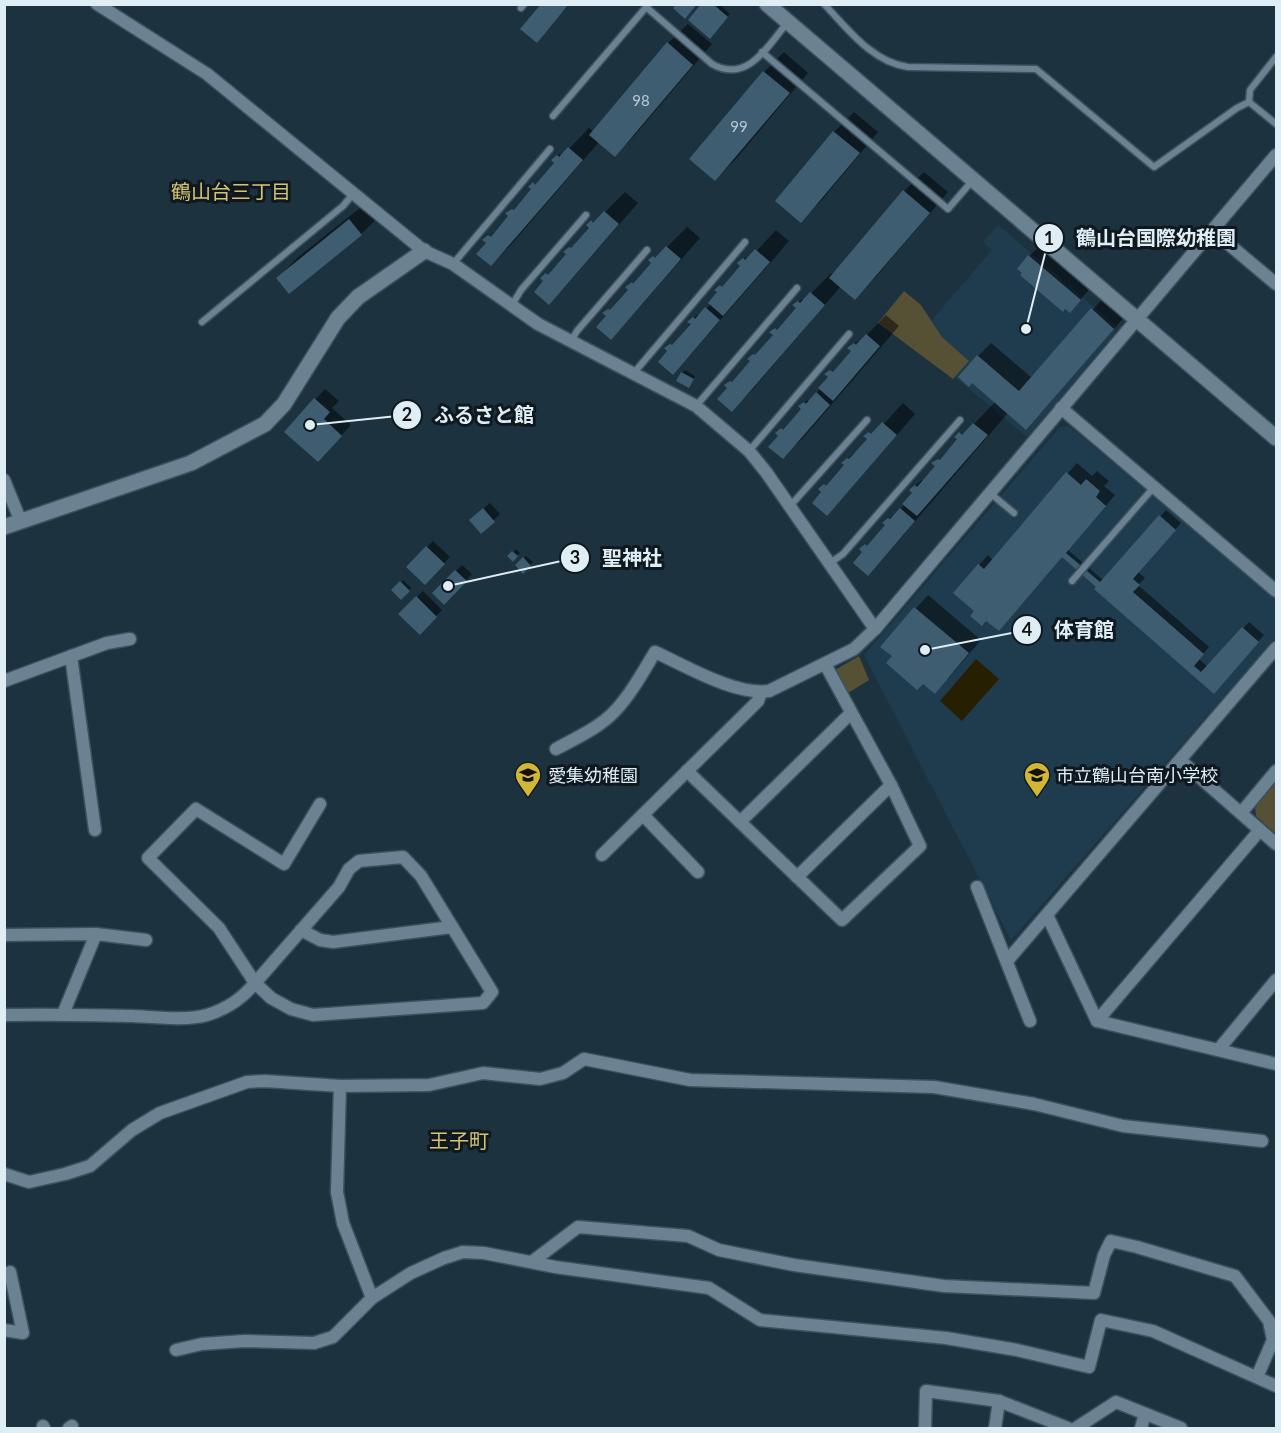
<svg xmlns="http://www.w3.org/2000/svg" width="1281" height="1433" font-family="Lato,'Noto Sans JP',sans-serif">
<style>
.built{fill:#1f3c4e}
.green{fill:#565034}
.water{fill:#261f01}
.shadow{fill:#0007}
.building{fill:#3f5d71}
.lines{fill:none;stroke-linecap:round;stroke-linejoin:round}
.lane-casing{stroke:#3d505c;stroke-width:9}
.street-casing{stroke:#3d505c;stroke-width:15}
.secondary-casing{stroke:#3d505c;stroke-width:18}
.lane{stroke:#6a8292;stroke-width:6}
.street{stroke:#6a8292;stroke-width:12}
.secondary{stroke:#6a8292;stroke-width:15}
.labels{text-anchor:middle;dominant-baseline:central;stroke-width:6;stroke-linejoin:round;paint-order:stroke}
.number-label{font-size:15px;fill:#b7c9d4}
.poi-label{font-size:18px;fill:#dfedf5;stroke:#0f181e;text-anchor:start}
.neighbourhood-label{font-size:20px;fill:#d4c375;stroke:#0f181e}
.leader{fill:none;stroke:#dfedf5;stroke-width:2}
.callout-dot{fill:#dfedf5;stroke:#0f181e;stroke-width:2}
.mark-label{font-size:18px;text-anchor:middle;font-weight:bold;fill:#111}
.callout-label{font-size:20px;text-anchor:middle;font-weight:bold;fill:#dfedf5;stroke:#0f181e;stroke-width:6;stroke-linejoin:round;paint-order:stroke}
</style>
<rect width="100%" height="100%" fill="#1c323f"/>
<!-- built -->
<g class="built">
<polygon points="998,225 1115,325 1114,334 1027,437 955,377 969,361 942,337 932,320 992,250 983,242"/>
<polygon points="1069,426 1276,599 1276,637 1011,940 864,655 1060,427"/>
</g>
<!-- green -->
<g class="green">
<polygon points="904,291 921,305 942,337 969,361 953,379 878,323"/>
<polygon points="859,656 869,680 848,693 835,670"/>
<polygon points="1276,782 1276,834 1256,816 1255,807"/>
</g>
<!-- water -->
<polygon class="water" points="976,659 999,679 962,721 940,701"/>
<!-- shadow -->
<g class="shadow">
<polygon points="543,4 570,4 536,41"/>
<polygon points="703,4 719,4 730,14 710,37"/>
<polygon points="688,24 712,44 635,135 615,155 599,142 511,245 491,264 488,242 485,240 490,235 486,241 488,242 557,162 553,160 560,154 562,156 589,128 593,131 668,43"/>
<polygon points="784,52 808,73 735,160 715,179 691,159 764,72"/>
<polygon points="854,112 878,132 821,201 801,220 777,200 834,132"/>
<polygon points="924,172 948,192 875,278 855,298 841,286 752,390 732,410 798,308 794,305 802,299 804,301 831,273 833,275 904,191"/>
<polygon points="625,192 638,203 568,283 549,303 536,292 605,212"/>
<polygon points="370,200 381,215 361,234 289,292 278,278 297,258"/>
<polygon points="687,227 700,238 630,318 611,338 598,327 667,247"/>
<polygon points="776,230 789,241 692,353 672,373 693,324 689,322 697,315 699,317 711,304 742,266 739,263 747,257 749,259"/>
<polygon points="1039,247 1089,290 1079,301 1029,256"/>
<polygon points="1105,296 1126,315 1039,415 1008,413 887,554 868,573 887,525 884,522 892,516 894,518 914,492 913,487 922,480 923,482 974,424 995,402 978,356 991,343 1032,378"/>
<polygon points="886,315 899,326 803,438 783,457 808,404 806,402 801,407 802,404 807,400 809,402 859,344 857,342 851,349 852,345 857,341 859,343"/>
<polygon points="685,370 695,376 691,384 682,373"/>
<polygon points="325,389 339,401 332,408 351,425 328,450 286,432"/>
<polygon points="903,403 915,414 846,494 826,514 852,458 850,457 844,463 846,460 854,453 855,455"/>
<polygon points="1077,463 1092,476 1097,471 1109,481 1104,486 1115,495 1068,550 1103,580 1166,510 1181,523 1138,572 1145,578 1138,585 1209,647 1199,659 1208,667 1249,622 1264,635 1214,692 1062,556 976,611 979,565 988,555 993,560"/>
<polygon points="490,503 500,514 481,532 477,514"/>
<polygon points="433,541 450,557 425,583 408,566"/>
<polygon points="516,549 520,553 513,559 510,556"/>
<polygon points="526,556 533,562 523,572 517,565"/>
<polygon points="462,565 472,574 444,603 434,593"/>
<polygon points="403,580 411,588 401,598 393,590"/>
<polygon points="423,591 442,610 420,633 400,614"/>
<polygon points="928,595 981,640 948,679 894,656 882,646"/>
</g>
<!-- building -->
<g class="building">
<polygon points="541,4 569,4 537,43 520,29"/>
<polygon points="676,4 697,4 685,19 673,8"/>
<polygon points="701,4 713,4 728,17 710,39 688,20"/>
<polygon points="667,42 693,65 615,157 589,135"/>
<polygon points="763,71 790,93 715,181 689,159"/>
<polygon points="833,131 860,153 801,223 775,201"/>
<polygon points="568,147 583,160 491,266 476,254 486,243 482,240 488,235 491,237 508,216 505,213 512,209 514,210 531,189 528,187 533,182 535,185 554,163 551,160 557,155 559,157"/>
<polygon points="903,190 930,213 855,300 829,278"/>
<polygon points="604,211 619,224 549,305 534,292 543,281 540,278 546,273 548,275 566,254 563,252 569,247 571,248 589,228 586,225 591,220 593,223"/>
<polygon points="349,219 362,235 289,294 276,278"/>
<polygon points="666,246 681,259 611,340 596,327 606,316 602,313 608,309 610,310 628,290 625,287 632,282 633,284 651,263 648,260 653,256 655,258"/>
<polygon points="755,249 770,262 723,316 708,303 717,292 714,290 720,285 722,287 740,266 737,263 743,258 745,260"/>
<polygon points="1028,255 1081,300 1070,313 1065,309 1063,312 1020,275 1022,273 1017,269"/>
<polygon points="810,292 825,305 732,412 717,399 727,388 724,385 730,381 732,382 750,361 747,359 753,354 755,355 773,335 769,332 775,328 777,330 796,308 792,305 798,301 800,303"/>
<polygon points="705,307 720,320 673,375 658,362 667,351 664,348 670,344 672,345 691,324 687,322 693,317 695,319"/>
<polygon points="1091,308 1114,329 1026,430 972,383 969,387 958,377 977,355 1019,391"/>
<polygon points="866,334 880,346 833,401 818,388 828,377 824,374 830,370 833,372 851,351 847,348 854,343 856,345"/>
<polygon points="681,372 694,379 689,388 676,381"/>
<polygon points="816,392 830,405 783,459 768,447 778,436 775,433 781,428 783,430 801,409 798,406 804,402 806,404"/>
<polygon points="314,398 330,412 324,419 342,436 318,462 284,432"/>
<polygon points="882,422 897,435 827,516 812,503 821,492 818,489 824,484 826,486 844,465 841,463 847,458 849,459 867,439 863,436 869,432 871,434"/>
<polygon points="973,423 988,435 917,516 902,504 912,493 909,490 915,485 917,487 935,466 931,463 938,459 940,460 957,439 954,437 959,432 962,435"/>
<polygon points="1066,472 1081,485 1086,479 1100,491 1096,497 1106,506 1066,553 1100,582 1159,515 1176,530 1133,579 1140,585 1133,592 1204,654 1194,666 1201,672 1242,627 1259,642 1214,694 1094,589 1096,587 1062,557 999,631 986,621 982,626 970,616 974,611 953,593 978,564 984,569"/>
<polygon points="483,508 495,522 481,534 469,520"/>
<polygon points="900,508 915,521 868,576 853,563 862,552 859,549 865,544 867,546 885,525 882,523 888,518 890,519"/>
<polygon points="426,546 445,564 425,585 406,567"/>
<polygon points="512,551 518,556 513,562 507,556"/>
<polygon points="523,557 531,566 523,574 515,565"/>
<polygon points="455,570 467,581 444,605 432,593"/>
<polygon points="400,581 410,591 401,600 391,590"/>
<polygon points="416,596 437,617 420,635 398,614"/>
<polygon points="914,607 969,653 935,694 923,684 917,690 886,663 892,656 880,647"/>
</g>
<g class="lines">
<!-- lane casing -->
<g class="lane-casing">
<g id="lane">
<path d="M824,4c24,25 48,58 84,63l128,2 118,98 83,-59 12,-6 1,-12 26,-33"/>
<path d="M646,7l66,57c35,20 56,-18 75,-41"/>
<polyline points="521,8 524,4"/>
<polyline points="762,52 948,209 973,180"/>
<polyline points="1249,102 1276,124"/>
<polyline points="553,116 648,5"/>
<polyline points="453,264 550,149"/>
<polyline points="512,305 521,290 586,215"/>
<polyline points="202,322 343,206 353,194"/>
<polyline points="571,341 577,331 647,250"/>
<polyline points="633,374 745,242"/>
<polyline points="696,406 797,288"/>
<polyline points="749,451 849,334"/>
<polyline points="990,493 1014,513"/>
<polyline points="791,505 867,420"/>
<polyline points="830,563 843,554 960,420"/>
<polyline points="1072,581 1154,487"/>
</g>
</g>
<!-- street casing -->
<g class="street-casing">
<g id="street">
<polyline points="97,4 207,74 424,251 453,264 538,324 696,406 749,451 766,472 875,629"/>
<polyline points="1213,231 1276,284"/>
<polyline points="1061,408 1276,591"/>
<polyline points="4,480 21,522"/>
<polyline points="71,656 95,830"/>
<polyline points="4,681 107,643 130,639"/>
<path d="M556,749c20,-11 43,-21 59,-38 16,-17 28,-39 40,-59 33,15 79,43 114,39l85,-42 21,-20 401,-474"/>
<polyline points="1180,760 1276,844"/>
<polyline points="687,771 842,920 920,846 891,785 825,664"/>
<polyline points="1241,813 1276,771"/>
<polyline points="643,815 698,872"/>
<polyline points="740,822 851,713"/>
<polyline points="602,855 758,701 761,692"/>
<polyline points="797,877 891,785"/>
<polyline points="977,887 1030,1021"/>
<polyline points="1047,915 1097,1021 1276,1064"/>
<polyline points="301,930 320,940 333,942 452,927"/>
<polyline points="4,935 96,934 146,940"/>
<polyline points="1007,961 1276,648"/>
<polyline points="63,1014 96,934"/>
<path d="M4,1015c44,-1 86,0 129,1 22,1 53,5 74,-1 20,-6 35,-16 48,-32l84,-96 10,-18 10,-8 44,-4 18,19 71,116 -9,11 -170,12 -22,-6 -20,-11 -16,-15 -36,-55 -71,-70 48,-49 88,55 36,-60"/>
<polyline points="1097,1021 1260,830"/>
<polyline points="1219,1049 1276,980"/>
<polyline points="340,1086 337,1192 343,1223 372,1298 411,1273 444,1258 463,1252 484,1253 555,1267 709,1288 760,1320 946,1338 1017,1350 1089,1367 1101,1320 1153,1331 1276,1386"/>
<polyline points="4,1174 29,1182 65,1174 90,1166 132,1130 160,1113 247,1082 265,1081 340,1086 429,1085 483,1073 540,1079 563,1073 584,1059 690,1080 934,1087 1034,1104 1123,1126 1262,1141"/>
<polyline points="533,1261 578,1227 688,1236 719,1250 794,1265 944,1286 1094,1293 1104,1255 1111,1241 1137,1247 1235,1276 1269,1321 1273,1340 1257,1377"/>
<polyline points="4,1330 23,1333 10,1272"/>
<polyline points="176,1350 202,1344 244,1341 314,1343 333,1337 372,1298"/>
<polyline points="43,1426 44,1428"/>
<polyline points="69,1428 72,1426"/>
<polyline points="925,1428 926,1391 999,1401 1068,1428"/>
<polyline points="995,1428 999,1401"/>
<polyline points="1076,1428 1116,1402 1181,1428"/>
<polyline points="1141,1428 1145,1414"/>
</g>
</g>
<!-- secondary casing -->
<g class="secondary-casing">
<g id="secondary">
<polyline points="767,4 1276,438"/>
<polyline points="4,527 191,463 265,424 284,404 338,318 358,297 424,251"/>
</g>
</g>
<!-- lane -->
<use href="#lane" class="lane"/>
<!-- street -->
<use href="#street" class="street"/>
<!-- secondary -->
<use href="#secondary" class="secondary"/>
</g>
<!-- icons -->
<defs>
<g id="school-pin" transform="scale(1.35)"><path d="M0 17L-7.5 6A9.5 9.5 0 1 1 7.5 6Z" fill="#d2b736" stroke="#0f181e"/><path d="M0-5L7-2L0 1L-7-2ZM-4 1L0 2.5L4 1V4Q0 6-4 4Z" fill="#111"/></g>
</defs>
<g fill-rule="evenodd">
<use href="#school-pin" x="528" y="775"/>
<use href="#school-pin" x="1037" y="775"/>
</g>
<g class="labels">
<!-- number labels -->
<g class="number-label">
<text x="641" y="100">98</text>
<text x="739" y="126">99</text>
</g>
<!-- poi labels -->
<g class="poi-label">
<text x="548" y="775">愛集幼稚園</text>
<text x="1056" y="775">市立鶴山台南小学校</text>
</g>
<!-- neighbourhood labels -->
<g class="neighbourhood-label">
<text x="231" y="191">鶴山台三丁目</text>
<text x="459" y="1140">王子町</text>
</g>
</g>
<!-- callouts -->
<path class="leader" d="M1026 329L1049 238M310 425L407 415M448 586L575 558M925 650L1027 630"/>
<g class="callout-dot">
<circle cx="1026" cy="329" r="6"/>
<circle cx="310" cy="425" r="6"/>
<circle cx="448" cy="586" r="6"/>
<circle cx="925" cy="650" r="6"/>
<circle cx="1049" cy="238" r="15"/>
<circle cx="407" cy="415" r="15"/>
<circle cx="575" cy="558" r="15"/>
<circle cx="1027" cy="630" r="15"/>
</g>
<g class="mark-label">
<text x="1049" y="245">1</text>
<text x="407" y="421">2</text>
<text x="575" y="564">3</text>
<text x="1027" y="636">4</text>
</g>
<g class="callout-label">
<text x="1156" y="245">鶴山台国際幼稚園</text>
<text x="484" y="422">ふるさと館</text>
<text x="632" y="565">聖神社</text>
<text x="1084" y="637">体育館</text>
</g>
<!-- border -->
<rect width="1281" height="1433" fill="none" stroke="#dfedf5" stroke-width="12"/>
</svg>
